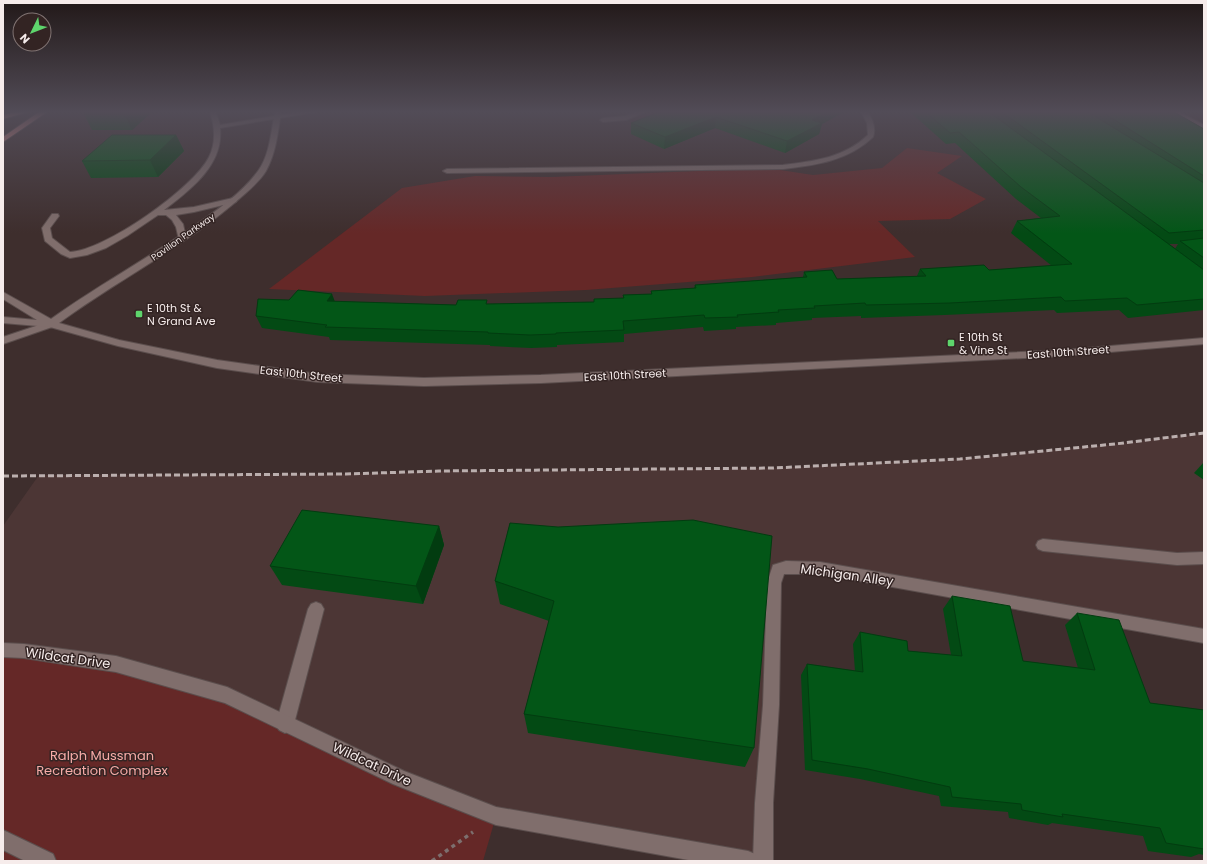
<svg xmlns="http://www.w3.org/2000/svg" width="1207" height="864" font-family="Poppins,sans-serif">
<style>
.built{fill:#4c3635}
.green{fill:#652827}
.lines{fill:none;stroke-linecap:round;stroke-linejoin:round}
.service-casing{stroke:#5b4e4d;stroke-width:2}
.minor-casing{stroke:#5b4e4d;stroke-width:2}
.secondary-casing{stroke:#5b4e4d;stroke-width:2}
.motorway-casing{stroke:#5b4e4d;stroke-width:2}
.path{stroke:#7d6f6e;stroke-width:3.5;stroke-dasharray:4 4;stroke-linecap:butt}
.service{fill:#806e6c;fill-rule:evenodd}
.minor{fill:#806e6c;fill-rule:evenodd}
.secondary{fill:#806e6c;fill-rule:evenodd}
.motorway{fill:#dd8a86;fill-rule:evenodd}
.rail{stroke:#bbafae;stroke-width:3;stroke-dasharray:6 3;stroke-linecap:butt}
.wall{fill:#034a14;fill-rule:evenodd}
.shaded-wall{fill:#023c10}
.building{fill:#035617;stroke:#023c10}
.poi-dot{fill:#5ed56c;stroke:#332423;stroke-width:1.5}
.labels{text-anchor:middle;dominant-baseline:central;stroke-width:3;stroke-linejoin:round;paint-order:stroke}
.far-street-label{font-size:9px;fill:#f6eceb;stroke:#332423}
.poi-label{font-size:11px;fill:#f6eceb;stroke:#332423;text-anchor:start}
.street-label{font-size:11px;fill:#f6eceb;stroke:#332423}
.near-street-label{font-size:13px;fill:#f6eceb;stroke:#332423}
.near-park-label{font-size:13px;fill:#f6aba7;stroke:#332423}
</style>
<rect width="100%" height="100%" fill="#3e2e2d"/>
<!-- built -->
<polygon class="built" points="1204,433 1204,636 820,568 778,569 763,861 496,816 3,650 3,526 39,475 346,474 439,471 553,471 773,468 960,459 1115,444"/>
<!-- green -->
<g class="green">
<polygon points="907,148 962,156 937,173 986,199 950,219 878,221 915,257 752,277 586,290 425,296 269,289 402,188 475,176 552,177 767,168 813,175 882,168"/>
<polygon points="3,650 24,651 227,695 496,816 483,861 3,861"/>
</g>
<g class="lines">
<!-- service casing -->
<g class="service-casing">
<g id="service">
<path d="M210,112h6l4,13 78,-13h18l-96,16c4,37 -30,62 -56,82l30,-3 39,-9 4,2 -1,2 -42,10 -18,3 7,9 3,14 -1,2h-6l-3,-13 -4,-7 -6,-5h-8l-31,21 -21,12 -19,7 -17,3 -9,-4 -16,-13 -3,-13 10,-14h6l1,2 -9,12 2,10 18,14c34,-1 124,-64 139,-95 7,-14 6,-30 1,-45z"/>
<polygon points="51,321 55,322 56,324 55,326 3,344 3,337"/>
<polygon points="1043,539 1177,553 1204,552 1204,564 1177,565 1043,551 1038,549 1036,545 1038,541"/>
<polygon points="786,561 820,562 1204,629 1204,643 820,574 784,574 781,583 779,705 773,803 773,861 753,861 755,803 763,705 767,583 773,565"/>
<polygon points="316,602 321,604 324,609 294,724 291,730 285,733 279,730 276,724 308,609 311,604"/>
<polygon points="3,830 53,854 56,861 25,861 3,850"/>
</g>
</g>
<!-- minor casing -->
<g class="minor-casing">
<g id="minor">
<polygon points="635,112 645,112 626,120 603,122 600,120 603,118 625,116"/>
<path d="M861,112h7c5,8 8,17 5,25 -25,24 -57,28 -90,32l-336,4 -4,-2 4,-2 336,-4c31,-4 61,-7 85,-30l-1,-12z"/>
<polygon points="1170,112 1179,112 1204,125 1204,130"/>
<polygon points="3,643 24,644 116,656 227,687 404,771 496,807 748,851 755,854 758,861 694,861 496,825 393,784 225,703 116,672 24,658 3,657"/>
</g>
</g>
<!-- secondary casing -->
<g class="secondary-casing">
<path id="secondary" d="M275,112h6c-3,20 -5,41 -15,59 -7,12 -24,25 -34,34 -54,45 -117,77 -173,118l60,17 98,20 101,14 106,4 117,-3 522,-25 141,-12v6l-141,12 -522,27 -117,3 -106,-4 -101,-14 -99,-22 -68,-19 -47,-4v-6l34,3 -34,-21v-7l48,27c46,-33 96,-60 143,-93 22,-15 48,-33 64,-55 12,-16 13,-40 17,-59z"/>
</g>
<!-- motorway casing -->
<g class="motorway-casing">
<g id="motorway">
<polygon points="15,112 28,112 3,119 3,115"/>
<polygon points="39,112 47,112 3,142 3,137"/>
</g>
</g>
<!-- path -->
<polyline class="path" points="432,861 473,832"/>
<!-- service -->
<use href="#service" class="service"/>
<!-- minor -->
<use href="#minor" class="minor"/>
<!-- secondary -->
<use href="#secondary" class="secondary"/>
<!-- motorway -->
<use href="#motorway" class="motorway"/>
<!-- rail -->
<polyline class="rail" points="3,476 346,474 439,471 773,468 960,459 1115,444 1204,433"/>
</g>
<!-- wall -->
<g class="wall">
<polygon points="86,112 152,112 132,130 92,130 84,114"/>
<polygon points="659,112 842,112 842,113 822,124 819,134 785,153 715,128 664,149 631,134 631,123"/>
<path d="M910,112h264l30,17v181l-76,8 -9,-8 -62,3 -3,-3 -110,5 -83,3v-2l-49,2v2l-36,3v2l-40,2v2l-32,2 -1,-4 -79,7v8l-67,3v2l-26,1 -41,-2v-1l-160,-5 -1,-3 -67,-9 -6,-12 33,-16 167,5 138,-3 29,-4v-3l28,-1v-3l43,-3 1,-3 108,-8 1,-5 33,7 80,-3 3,-7 69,1 63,-4 -41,-33 6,-12 24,-3 -25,-19 -61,-56 -9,1zM1169,244h9l-3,5z"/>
<polygon points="176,135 184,151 158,177 91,178 82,161"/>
<polygon points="1204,462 1204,480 1194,473"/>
<polygon points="510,523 754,748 745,767 528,733 524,714 549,621 500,604 495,581"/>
<polygon points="439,526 444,545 423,604 282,585 270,566"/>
<polygon points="952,596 1023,661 1078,668 1065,625 1077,613 1150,703 1204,710 1204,855 1199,854 1191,857 1148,851 1143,836 1052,823 1048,825 1009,818 1008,812 941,806 939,796 860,779 805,770 801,675 807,664 855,671 853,644 860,632 908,651 951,655 943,609"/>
</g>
<!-- shaded-wall -->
<g class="shaded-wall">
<polygon points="126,112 152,112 132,130 124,114"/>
<polygon points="826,112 842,112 842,113 822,124 819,134 785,153 787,141 812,120"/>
<polygon points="716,117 715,128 664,149 665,137"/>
<polygon points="176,135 184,151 158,177 150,160"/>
<polygon points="332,294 337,307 327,301"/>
<polygon points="439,526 444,545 423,604 416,586"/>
</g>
<!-- building -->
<g class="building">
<polygon points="86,112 126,112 124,114 84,114"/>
<polygon points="659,112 826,112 812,120 822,123 787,141 716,117 665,137 631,123"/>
<polygon points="926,112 989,112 1204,270 1204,299 1137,305 1127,298 1065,301 1061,297 950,303 866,305 865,303 814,306 815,308 778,310 779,312 737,315 738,317 705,318 704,315 623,321 624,330 556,333 556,334 530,335 488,333 488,332 325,327 327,325 256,316 258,299 289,300 298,290 332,294 327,301 456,305 458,300 487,300 486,304 594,302 594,299 624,298 623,295 652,294 651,291 696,288 695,285 807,277 804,272 832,270 837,279 926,276 920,269 984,265 989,270 1072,264 1017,221 1060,216 1021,187 959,132 950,133"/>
<polygon points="1002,112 1088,112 1204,183 1204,230 1169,233"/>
<polygon points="1102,112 1174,112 1204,129 1204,176"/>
<polygon points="112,135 176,135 150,160 82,161"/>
<polygon points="1204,238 1204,258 1180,241"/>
<polygon points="302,510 439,526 416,586 270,566"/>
<polygon points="693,520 772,536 754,748 524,714 554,601 495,581 510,523 558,527"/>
<polygon points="952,596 1010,606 1023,661 1095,670 1077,613 1119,620 1150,703 1204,710 1204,849 1166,843 1160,828 1062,814 1063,817 1022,810 1021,804 952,797 950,787 868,769 812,760 807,664 863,672 860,632 907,641 908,651 962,656"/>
</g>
<!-- sky -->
<linearGradient id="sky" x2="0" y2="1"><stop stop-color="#221919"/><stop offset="0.48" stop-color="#524c57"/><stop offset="1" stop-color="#524c57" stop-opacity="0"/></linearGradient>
<rect width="1207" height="233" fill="url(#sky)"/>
<!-- markers -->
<g class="poi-dot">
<rect x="135" y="310" width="8" height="8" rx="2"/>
<rect x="947" y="339" width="8" height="8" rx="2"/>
</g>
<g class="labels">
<!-- far-street labels -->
<g class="far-street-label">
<text transform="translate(183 237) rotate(-35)">Pavilion Parkway</text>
</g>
<!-- poi labels -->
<g class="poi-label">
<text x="147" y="308">E 10th St &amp;<tspan x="147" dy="13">N Grand Ave</tspan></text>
<text x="959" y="337">E 10th St<tspan x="959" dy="13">&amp; Vine St</tspan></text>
</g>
<!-- street labels -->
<g class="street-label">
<text transform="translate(1068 352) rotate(-4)">East 10th Street</text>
<text transform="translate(301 374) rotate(6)">East 10th Street</text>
<text transform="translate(625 375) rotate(-3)">East 10th Street</text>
</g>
<!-- near-street labels -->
<g class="near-street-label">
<text transform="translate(847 575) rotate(8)">Michigan Alley</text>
<text transform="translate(68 658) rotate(8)">Wildcat Drive</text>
<text transform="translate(372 764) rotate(25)">Wildcat Drive</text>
</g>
<!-- near-park labels -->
<g class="near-park-label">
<text x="102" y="755">Ralph Mussman<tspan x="102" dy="15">Recreation Complex</tspan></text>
</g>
</g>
<!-- border -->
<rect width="1207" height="864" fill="none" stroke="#f6eceb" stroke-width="8"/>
<!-- north arrow -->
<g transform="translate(32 32) rotate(227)"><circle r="19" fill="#332423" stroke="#817473"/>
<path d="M0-3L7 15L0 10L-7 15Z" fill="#5ed56c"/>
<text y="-6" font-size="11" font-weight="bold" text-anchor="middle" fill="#f6eceb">N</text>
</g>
</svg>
